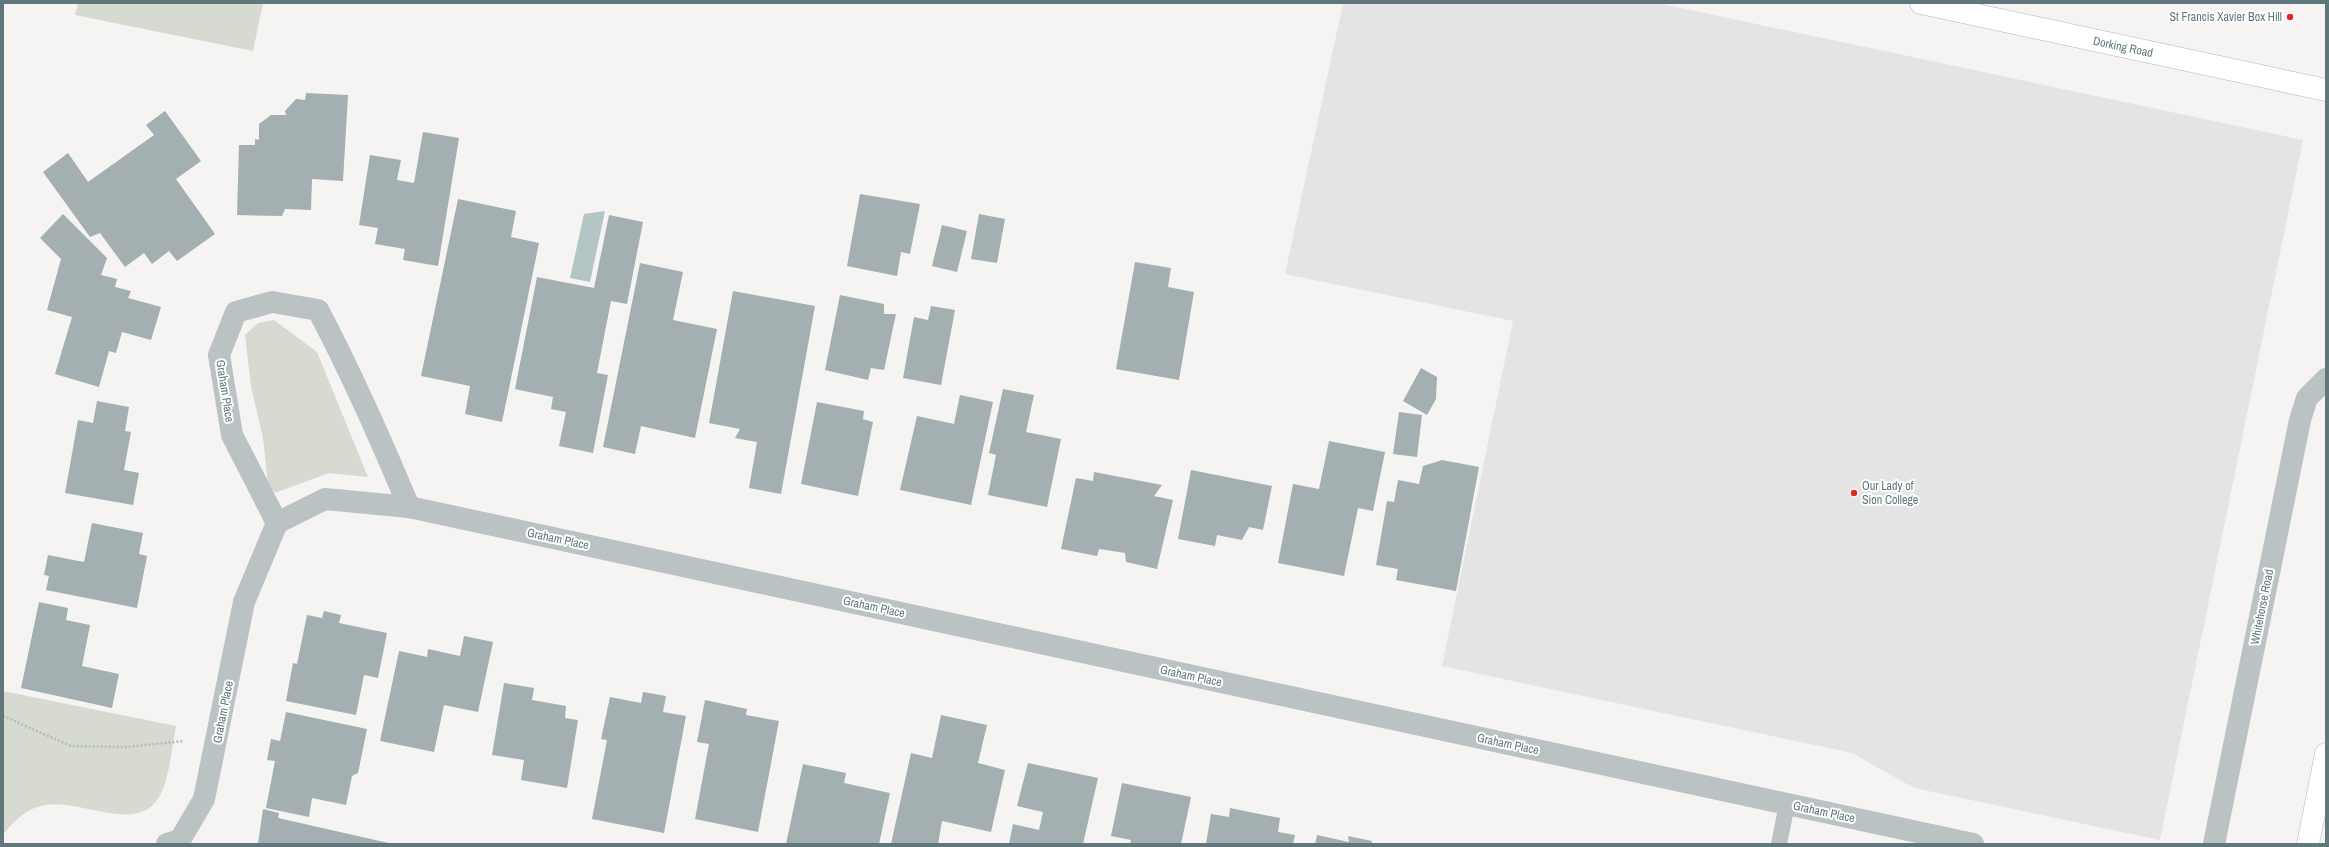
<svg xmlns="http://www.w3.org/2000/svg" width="2329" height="847" font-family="'Archivo Narrow',sans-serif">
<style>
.built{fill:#e3e4e3}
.green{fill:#d6dad1}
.water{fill:#b2c4c4}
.building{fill:#a3afb1}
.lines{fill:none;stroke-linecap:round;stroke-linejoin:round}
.secondary-casing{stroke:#aeb6b8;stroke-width:23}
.primary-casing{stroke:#afb6b8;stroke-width:23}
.path{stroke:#b6babc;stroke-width:2.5;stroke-dasharray:2 2;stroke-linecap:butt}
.lane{stroke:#bbc2c4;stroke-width:16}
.street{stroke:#bbc2c4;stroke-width:22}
.secondary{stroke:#fff;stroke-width:22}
.primary{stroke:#fff;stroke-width:22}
.poi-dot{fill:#df2828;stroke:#fff;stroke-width:1.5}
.labels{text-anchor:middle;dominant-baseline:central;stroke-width:4;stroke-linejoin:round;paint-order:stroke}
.poi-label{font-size:12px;fill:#61777c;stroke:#fff;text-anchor:end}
.street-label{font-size:12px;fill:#61777c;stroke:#fff}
</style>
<rect width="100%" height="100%" fill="#f5f4f2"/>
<!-- built -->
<polygon class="built" points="1343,3 1658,3 2303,140 2160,840 1914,788 1852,753 1442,666 1513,321 1285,274"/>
<!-- green -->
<g class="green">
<polygon points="78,3 263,3 253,51 75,15"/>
<polygon points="274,320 317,352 368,477 329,473 275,493 268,484 263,438 251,386 245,335 258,323"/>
<path d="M3,691l173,35c-4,21 -7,58 -19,74 -24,34 -81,-4 -116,6 -17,4 -28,16 -38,29z"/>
</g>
<!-- water -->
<polygon class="water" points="605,211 590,282 570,278 584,214"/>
<!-- building -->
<g class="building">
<polygon points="306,93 348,95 343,181 312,179 311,210 285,209 282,216 237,215 239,145 255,145 255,139 259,140 259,124 271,115 286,115 285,111 296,99 305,100"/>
<polygon points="165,111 201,161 176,179 215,234 177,261 169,251 152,264 144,253 125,267 100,233 90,237 43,172 68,153 88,182 154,135 146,125"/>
<polygon points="423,132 459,138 438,266 403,260 405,249 375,244 378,228 359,225 370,155 401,160 397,180 414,183"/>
<polygon points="860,194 920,204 910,254 901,252 897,276 847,266"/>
<polygon points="458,199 516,211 511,237 539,243 502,422 465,414 470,386 421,376"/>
<polygon points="63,214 107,258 101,275 117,279 115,287 131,291 128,298 161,307 151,340 122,332 116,353 109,351 99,387 55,374 72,317 47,310 61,259 40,238"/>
<polygon points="979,214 1005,219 997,263 971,259"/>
<polygon points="609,215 643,222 627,304 611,301 597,373 608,375 593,453 559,446 566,412 551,409 553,397 515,389 537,277 594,288"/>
<polygon points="942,225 967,231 957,272 932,266"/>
<polygon points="1135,262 1171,268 1168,287 1194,292 1179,380 1116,369"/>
<polygon points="640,263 683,272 673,320 717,329 695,438 641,426 635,454 603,447"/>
<polygon points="733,291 815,306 781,494 749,488 757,442 735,438 740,429 709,423"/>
<polygon points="840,295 884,304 884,314 896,314 884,370 871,368 868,380 825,370"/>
<polygon points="931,306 955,310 941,385 903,378 914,317 928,320"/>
<polygon points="1421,368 1437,377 1436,399 1427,415 1403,401"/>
<polygon points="1003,389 1034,395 1026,432 1061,439 1047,507 988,495 996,455 989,453"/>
<polygon points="960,395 993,402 971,505 900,490 917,416 954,424"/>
<polygon points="97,401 129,407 125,431 131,432 124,470 139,473 133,505 65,493 78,420 93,423"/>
<polygon points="817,402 864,411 863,419 873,422 858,496 801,484"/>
<polygon points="1399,412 1422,415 1417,457 1393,454"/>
<polygon points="1329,441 1385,452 1373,511 1358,508 1344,576 1278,563 1293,484 1319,489"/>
<polygon points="1442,460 1479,467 1456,591 1396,580 1398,569 1376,565 1387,501 1394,502 1398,480 1419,484 1423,466"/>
<polygon points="1191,470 1272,486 1263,530 1249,527 1242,540 1217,535 1215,546 1178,539"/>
<polygon points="1094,472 1162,485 1154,496 1173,500 1157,569 1126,562 1125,553 1099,549 1097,556 1061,549 1076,478 1093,481"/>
<polygon points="92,523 143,533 139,554 147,556 137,608 46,590 49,576 44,575 48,555 84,562"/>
<polygon points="39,602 68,608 66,620 90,625 82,666 119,674 112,708 21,688"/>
<polygon points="324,611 341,615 339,623 387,633 378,678 364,675 356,715 286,701 293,663 297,664 307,615 322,618"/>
<polygon points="464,636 493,642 478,712 444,705 434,752 380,741 399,651 427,657 428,649 460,656"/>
<polygon points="504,683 534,688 532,700 566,706 565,718 578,720 567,788 521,780 524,760 492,755"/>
<polygon points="643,692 666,696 663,712 686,716 664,833 592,819 607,740 601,739 610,697 641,703"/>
<polygon points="705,700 747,709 746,715 779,721 758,832 695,819 709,744 697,742"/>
<polygon points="286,712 367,729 358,773 352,776 346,805 312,798 309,817 266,808 275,761 267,760 271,739 280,741"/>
<polygon points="941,715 987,725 978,763 1005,770 991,832 942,821 938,844 891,844 911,753 932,758"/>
<polygon points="1028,763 1098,778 1083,844 1009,844 1013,824 1039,830 1043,812 1017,806"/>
<polygon points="803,764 846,773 844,783 890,793 879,844 786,844"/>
<polygon points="1122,783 1191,797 1181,844 1130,844 1131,840 1111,836"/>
<polygon points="1230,808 1280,818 1278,832 1295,835 1293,844 1206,844 1211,814 1229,817"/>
<polygon points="263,809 279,813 278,818 393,844 258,844"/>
<polygon points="1317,835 1349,842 1348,836 1372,841 1371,844 1315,844"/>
</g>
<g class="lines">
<!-- secondary casing -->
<g class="secondary-casing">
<polyline id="secondary" points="1921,3 2326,90"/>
</g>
<!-- primary casing -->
<g class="primary-casing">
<polyline id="primary" points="2308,844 2326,754"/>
</g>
<!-- path -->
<polyline class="path" points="3,716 71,746 126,747 184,741"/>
<!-- lane -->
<polyline class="lane" points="1779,844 1787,804"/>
<!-- street -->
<g class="street">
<path d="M277,523l-45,-88 -13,-80 17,-43 36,-10 46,8c34,64 63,130 91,197"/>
<polyline points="167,844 180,840 204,799 244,602 277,523 325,499 409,507 1973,844"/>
<polyline points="2214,844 2300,420 2307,398 2326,379"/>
</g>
<!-- secondary -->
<use href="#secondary" class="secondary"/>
<!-- primary -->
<use href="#primary" class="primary"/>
</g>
<!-- markers -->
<g class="poi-dot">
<circle cx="2290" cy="17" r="4"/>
<circle cx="1854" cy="493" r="4"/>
</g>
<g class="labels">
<!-- poi labels -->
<g class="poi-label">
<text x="2282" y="17">St Francis Xavier Box Hill</text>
<text x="1862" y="486" text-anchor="start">Our Lady of<tspan x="1862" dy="14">Sion College</tspan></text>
</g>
<!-- street labels -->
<g class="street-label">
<text transform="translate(2123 47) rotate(12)">Dorking Road</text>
<text transform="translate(225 391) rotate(81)">Graham Place</text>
<text transform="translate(558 539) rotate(12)">Graham Place</text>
<text transform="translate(874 607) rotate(12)">Graham Place</text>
<text transform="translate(2262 607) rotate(-79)">Whitehorse Road</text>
<text transform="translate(1191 676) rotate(12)">Graham Place</text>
<text transform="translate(223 712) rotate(-79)">Graham Place</text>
<text transform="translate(1508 744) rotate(12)">Graham Place</text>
<text transform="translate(1824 812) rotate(12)">Graham Place</text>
</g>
</g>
<!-- border -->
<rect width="2329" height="847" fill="none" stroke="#61777c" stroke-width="8"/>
</svg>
